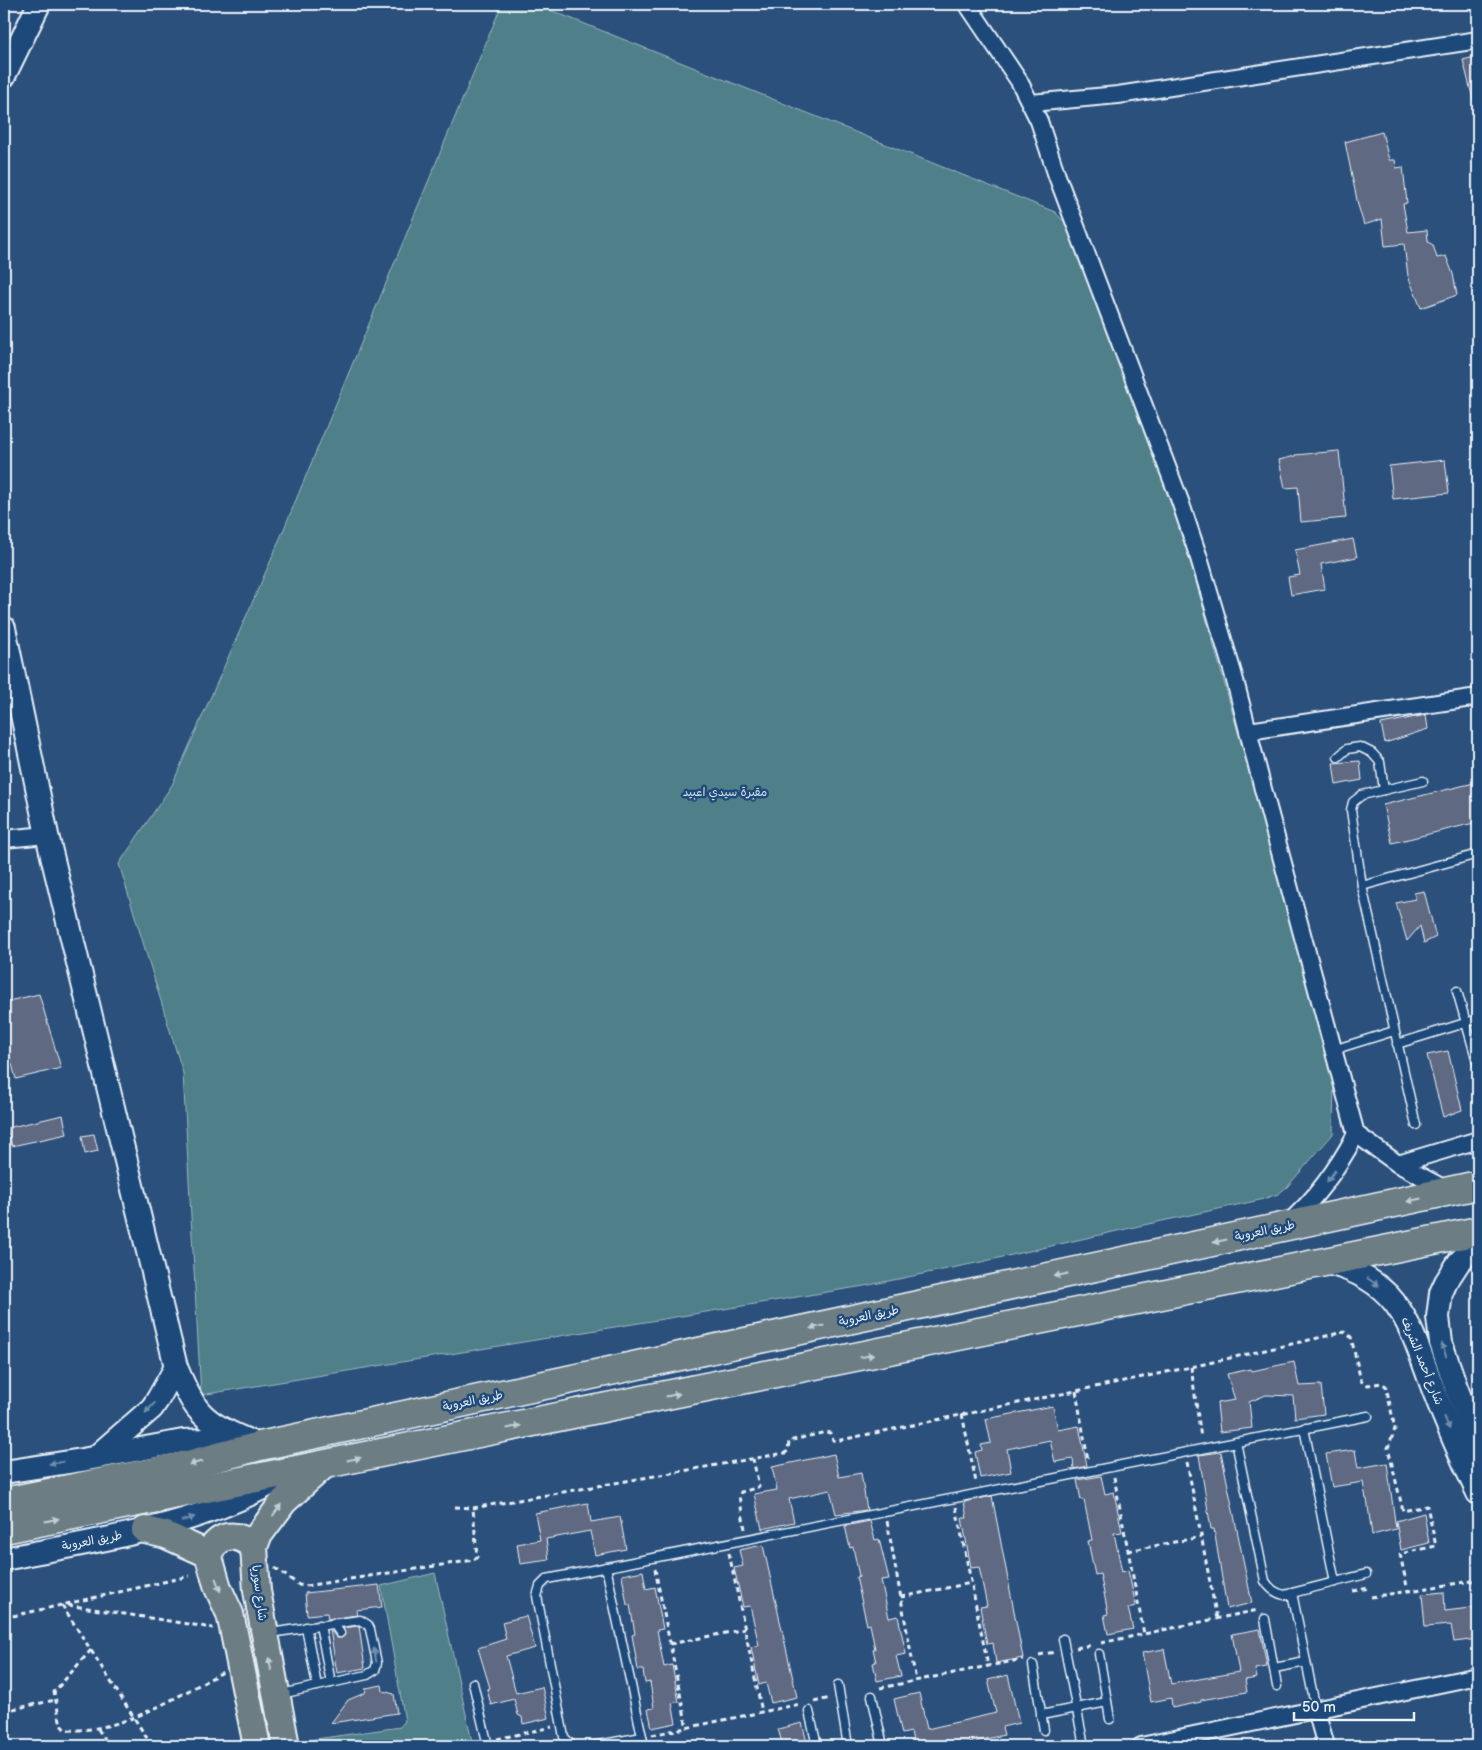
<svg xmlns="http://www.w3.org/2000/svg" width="1482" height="1750" font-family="'Balsamiq Sans','Playpen Sans Arabic',sans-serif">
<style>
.green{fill:#507f89;stroke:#9cb8c0}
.building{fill:#606982;stroke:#e8f1f8}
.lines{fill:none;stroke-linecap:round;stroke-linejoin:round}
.lane-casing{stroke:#e8f1f8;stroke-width:11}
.street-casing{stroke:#e8f1f8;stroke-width:20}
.secondary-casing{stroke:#e8f1f8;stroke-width:26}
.primary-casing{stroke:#e8f1f8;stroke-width:30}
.highway-casing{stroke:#e8f1f8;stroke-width:31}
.path{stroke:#e8f1f8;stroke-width:3;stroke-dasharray:5 4;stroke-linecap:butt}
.lane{stroke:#1f4a7a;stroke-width:8}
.street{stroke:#1f4a7a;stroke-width:16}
.secondary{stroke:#1f4a7a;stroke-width:22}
.primary{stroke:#6c7e84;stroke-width:26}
.highway{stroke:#6c7e84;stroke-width:28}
.oneway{fill:#6f8dac}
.oneway2{fill:#c3ced5}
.labels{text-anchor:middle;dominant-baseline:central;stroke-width:5;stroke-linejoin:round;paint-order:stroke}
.park-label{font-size:12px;fill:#d1e0e7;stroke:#1f4a7a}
.street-label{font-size:12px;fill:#e8f1f8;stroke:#1f4a7a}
</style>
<rect width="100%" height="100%" fill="#2c507c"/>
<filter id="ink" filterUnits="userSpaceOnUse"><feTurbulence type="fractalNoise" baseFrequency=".02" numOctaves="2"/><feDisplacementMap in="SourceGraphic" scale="10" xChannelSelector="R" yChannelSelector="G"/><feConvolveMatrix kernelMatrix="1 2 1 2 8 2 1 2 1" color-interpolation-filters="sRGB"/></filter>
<g filter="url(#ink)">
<!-- green -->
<g class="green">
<polygon points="502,4 535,4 1055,212 1070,228 1182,532 1334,1075 1333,1134 1287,1187 1278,1194 1260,1200 1139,1226 981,1262 864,1286 201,1395 183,1073 119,864 172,785 271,560"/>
<polygon points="435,1573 473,1746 296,1746 295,1742 400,1727 405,1721 381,1586"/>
</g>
<!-- building -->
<g class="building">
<polygon points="1478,56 1478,102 1474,103 1463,60"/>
<polygon points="1382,132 1389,160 1395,160 1396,168 1403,167 1407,203 1403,204 1408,232 1427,230 1428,242 1433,245 1437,258 1446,256 1453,274 1457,295 1421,308 1408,276 1404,244 1385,246 1382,219 1364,225 1358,205 1345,142"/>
<polygon points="1339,451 1346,518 1301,522 1298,487 1285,488 1279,460 1295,456 1295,455"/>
<polygon points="1445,460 1449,493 1393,499 1389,466"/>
<polygon points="1353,539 1357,557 1321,564 1325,589 1291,595 1288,577 1300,575 1295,550"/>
<polygon points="1426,715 1428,729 1385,743 1381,724"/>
<polygon points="1360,761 1362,780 1336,785 1333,763"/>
<polygon points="1478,782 1478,822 1392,843 1383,805"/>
<polygon points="1424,891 1436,937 1424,943 1420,926 1407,941 1396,903 1415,899 1414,893"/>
<polygon points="39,994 61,1068 16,1079 4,1035 4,1002"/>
<polygon points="1448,1051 1462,1110 1443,1117 1427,1055"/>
<polygon points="63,1115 67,1134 12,1146 7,1128"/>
<polygon points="94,1134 98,1151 85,1154 82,1136"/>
<polygon points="1294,1362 1299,1386 1321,1385 1324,1414 1295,1418 1293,1396 1266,1395 1249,1402 1252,1428 1220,1432 1217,1403 1235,1400 1227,1374 1251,1369 1252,1371"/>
<polygon points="1053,1406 1058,1430 1079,1426 1087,1466 1074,1469 1073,1459 1055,1462 1050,1440 1007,1449 1011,1472 980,1478 975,1452 982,1450 981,1445 991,1443 986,1419"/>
<polygon points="1355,1450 1358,1468 1387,1463 1396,1529 1372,1535 1367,1499 1366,1499 1363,1482 1332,1487 1326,1454"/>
<polygon points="1221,1452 1252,1603 1227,1609 1214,1529 1211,1529 1199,1455"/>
<polygon points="834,1454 839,1477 861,1473 867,1510 836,1514 830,1490 789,1499 794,1522 762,1529 754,1494 777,1490 772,1467"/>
<polygon points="1101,1476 1105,1494 1114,1492 1122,1532 1114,1533 1122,1572 1128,1570 1136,1606 1128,1608 1133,1629 1108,1634 1104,1615 1108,1614 1105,1598 1100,1574 1095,1575 1088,1541 1092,1540 1084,1500 1081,1500 1077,1480"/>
<polygon points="992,1496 1023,1658 996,1663 993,1643 987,1644 980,1607 987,1606 979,1567 971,1568 962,1518 967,1518 964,1502"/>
<polygon points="588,1503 591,1522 620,1517 626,1549 595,1555 590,1531 546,1539 549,1560 520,1564 517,1544 540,1540 535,1513"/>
<polygon points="1424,1513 1429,1543 1401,1550 1396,1521"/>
<polygon points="870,1521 875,1540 879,1539 889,1579 881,1580 889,1618 898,1616 906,1654 896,1656 901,1676 877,1681 873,1663 876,1662 873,1649 875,1649 870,1624 867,1625 856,1577 859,1576 853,1547 850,1548 845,1526"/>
<polygon points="763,1545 797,1697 771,1703 766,1683 759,1685 751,1647 759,1645 750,1606 743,1607 734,1568 743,1566 739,1550"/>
<polygon points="643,1571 646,1589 655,1587 663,1629 657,1630 664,1667 672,1665 679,1702 672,1703 676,1723 652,1728 648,1709 654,1708 650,1682 645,1683 643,1670 638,1670 632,1635 635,1634 630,1605 627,1605 622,1575"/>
<polygon points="379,1585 382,1607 356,1610 357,1615 328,1619 327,1613 307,1615 305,1593"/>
<polygon points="1444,1592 1445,1611 1478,1607 1478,1639 1454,1642 1451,1625 1425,1627 1422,1594"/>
<polygon points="526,1616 535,1648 506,1656 516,1693 542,1687 549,1718 523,1724 522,1717 518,1715 514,1699 491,1705 487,1689 490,1688 478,1648 506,1639 502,1622"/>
<polygon points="359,1626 365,1668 337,1673 330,1630 337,1638 341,1638 345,1635 343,1628"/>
<polygon points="1260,1629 1267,1667 1255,1669 1257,1678 1245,1680 1247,1692 1201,1700 1201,1702 1172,1708 1171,1698 1151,1702 1142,1653 1164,1649 1171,1684 1239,1672 1232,1634"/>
<polygon points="1008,1675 1019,1723 1002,1727 1004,1735 955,1746 925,1746 924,1743 914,1745 911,1732 902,1734 894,1699 919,1693 927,1729 996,1713 988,1680"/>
<polygon points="382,1685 383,1691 394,1694 397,1713 331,1723 348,1700 365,1693 366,1688"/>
<polygon points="802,1723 808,1746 783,1746 778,1729"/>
</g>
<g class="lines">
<!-- lane casing -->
<g class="lane-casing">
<g id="lane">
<polyline points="1338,757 1347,749 1360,747 1372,753 1380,762 1384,790"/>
<polyline points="1362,886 1478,854"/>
<polyline points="1457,991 1478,1065"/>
<polyline points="1397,1044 1478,1019"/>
<polyline points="1333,1050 1394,1031"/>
<polyline points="1416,1125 1362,886 1351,810 1353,802 1362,795 1423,781"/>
<polyline points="1304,1428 1335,1582"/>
<path d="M1236,1442l29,139c5,8 10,12 19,14l82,-21"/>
<polyline points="606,1567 644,1746"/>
<polyline points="1292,1593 1316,1710"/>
<polyline points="1265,1619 1277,1686"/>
<polyline points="333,1623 340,1633"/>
<polyline points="320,1625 331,1683"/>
<polyline points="306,1627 317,1686"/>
<polyline points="270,1633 360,1620 368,1625 370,1629 377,1663 375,1670 367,1675 281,1694"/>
<polyline points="1063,1639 1084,1746"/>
<polyline points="1099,1654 1110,1719"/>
<polyline points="1033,1665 1044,1730"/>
<polyline points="1274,1668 1306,1662"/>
<polyline points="473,1683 488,1746"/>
<polyline points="838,1685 848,1746"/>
<polyline points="872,1696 883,1746"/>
<polyline points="809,1711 817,1746"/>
<polyline points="1041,1715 1107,1702"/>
<polyline points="572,1746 564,1737 537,1596 540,1586 547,1579 1368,1416"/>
<polyline points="593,1746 642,1737"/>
</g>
</g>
<!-- street casing -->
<g class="street-casing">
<g id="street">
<polyline points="967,4 1019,81 1039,121 1057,176 1180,501 1199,558 1233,673 1263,789 1356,1134 1398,1164 1449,1191"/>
<polyline points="1031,103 1118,95 1478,40"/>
<polyline points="1249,731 1478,697"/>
<polyline points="4,839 47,835"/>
<polyline points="1398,1164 1478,1140"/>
<path d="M1288,1223c29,-25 50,-55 68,-89"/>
<polyline points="1316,1710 1326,1746"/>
<polyline points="1141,1746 1478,1676"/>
</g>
</g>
<!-- secondary casing -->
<g class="secondary-casing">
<g id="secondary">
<polyline points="4,76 39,4"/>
<path d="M4,628l43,207 129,532c6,14 12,29 21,41 15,20 42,28 63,38"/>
<polyline points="1478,1244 1459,1262 1446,1282 1441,1293 1438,1317 1441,1343 1456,1387 1478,1445"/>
<path d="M1328,1263c75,19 82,65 106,128 13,34 28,68 44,102"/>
<polyline points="98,1455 152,1408 158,1399 176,1367"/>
<polyline points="4,1472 82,1460 183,1441 206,1440 242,1444"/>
<path d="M4,1559c93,-19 193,-31 276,-81"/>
</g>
</g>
<!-- primary casing -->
<g class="primary-casing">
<g id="primary">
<polyline points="145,1530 166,1535 208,1554 218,1588 230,1614 233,1628 257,1746"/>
<path d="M208,1554c12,-21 28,-23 46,-7"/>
<polyline points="286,1746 257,1591 254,1547 258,1536 284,1501 323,1466"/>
</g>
</g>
<!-- highway casing -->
<g class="highway-casing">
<g id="highway">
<polyline points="4,1502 184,1466 260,1446 1478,1185"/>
<polyline points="4,1529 1478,1231"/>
</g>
</g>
<!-- path -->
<g class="path">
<polyline points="1191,1367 1201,1438"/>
<polyline points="1076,1391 1088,1460"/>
<polyline points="962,1414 976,1482"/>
<polyline points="1187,1462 1217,1619"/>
<polyline points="1114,1477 1144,1634"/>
<polyline points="455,1507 473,1508 785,1453 788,1451 789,1441 826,1432 830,1433 833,1440 836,1441 1191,1367 1344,1332 1351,1337 1361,1381 1368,1385 1381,1383 1386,1386 1395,1429 1388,1448 1403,1511 1427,1506 1436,1546 1400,1554 1408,1591"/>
<polyline points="956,1507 988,1666"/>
<polyline points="887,1521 916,1681"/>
<polyline points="745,1529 739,1496 741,1492 756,1488 759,1486 753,1459"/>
<polyline points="1128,1551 1201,1537"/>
<polyline points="729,1553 762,1712"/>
<polyline points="275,1568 299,1585 305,1586 474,1560 477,1557 473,1508"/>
<polyline points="655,1569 687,1728"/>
<polyline points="1353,1591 1369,1588"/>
<polyline points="901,1597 971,1583"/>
<polyline points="1371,1597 1478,1580"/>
<polyline points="62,1605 152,1746"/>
<polyline points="68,1605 213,1628"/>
<polyline points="4,1618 190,1576"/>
<polyline points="1101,1643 1258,1610"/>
<polyline points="670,1644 745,1629"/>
<polyline points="4,1647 6,1658"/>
<polyline points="1076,1648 1092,1645"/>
<path d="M91,1650l-37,42 7,33 4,5c58,3 108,-32 158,-58"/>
<polyline points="1039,1655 1055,1652"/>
<polyline points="880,1688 1023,1659"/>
<polyline points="814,1702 830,1698"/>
<polyline points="4,1711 55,1700"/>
<polyline points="98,1729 109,1746"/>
<polyline points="652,1735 800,1704"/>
<polyline points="497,1739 552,1727"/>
</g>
<!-- lane -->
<use href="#lane" class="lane"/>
<!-- street -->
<use href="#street" class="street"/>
<!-- secondary -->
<use href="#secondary" class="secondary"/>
<!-- primary -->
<use href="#primary" class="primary"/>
<!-- highway -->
<use href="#highway" class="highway"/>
</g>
<!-- one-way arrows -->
<defs><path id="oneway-solid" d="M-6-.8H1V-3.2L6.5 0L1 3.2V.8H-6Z" transform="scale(1.25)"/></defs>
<g class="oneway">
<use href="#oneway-solid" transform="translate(1331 1176) rotate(126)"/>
<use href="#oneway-solid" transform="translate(1373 1282) rotate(35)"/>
<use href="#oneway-solid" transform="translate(1444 1350) rotate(-108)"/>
<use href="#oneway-solid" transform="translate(150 1408) rotate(133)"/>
<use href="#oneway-solid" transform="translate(1447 1423) rotate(68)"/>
<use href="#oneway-solid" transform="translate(56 1463) rotate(171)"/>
<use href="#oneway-solid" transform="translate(188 1519) rotate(-17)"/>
<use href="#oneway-solid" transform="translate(375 1655) rotate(-101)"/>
</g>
<g class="oneway2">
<use href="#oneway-solid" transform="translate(1414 1200) rotate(168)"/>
<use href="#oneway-solid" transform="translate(1220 1241) rotate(168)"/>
<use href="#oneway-solid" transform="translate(1061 1275) rotate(168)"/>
<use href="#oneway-solid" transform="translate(817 1327) rotate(168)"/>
<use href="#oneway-solid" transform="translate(867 1356) rotate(-11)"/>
<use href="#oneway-solid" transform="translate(673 1395) rotate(-11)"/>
<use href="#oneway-solid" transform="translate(514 1427) rotate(-11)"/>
<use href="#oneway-solid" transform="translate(354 1459) rotate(-11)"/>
<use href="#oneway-solid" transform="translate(196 1463) rotate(166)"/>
<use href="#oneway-solid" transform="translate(277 1510) rotate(-54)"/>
<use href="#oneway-solid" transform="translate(52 1520) rotate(-11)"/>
<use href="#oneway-solid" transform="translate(218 1585) rotate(70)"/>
<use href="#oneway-solid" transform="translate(270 1664) rotate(-100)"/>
</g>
</g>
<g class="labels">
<!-- park labels -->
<g class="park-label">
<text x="725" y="792">مقبرة سيدي اعبيد</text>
</g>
<!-- street labels -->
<g class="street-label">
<text transform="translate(1265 1231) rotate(-12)">طريق العروبة</text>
<text transform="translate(869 1316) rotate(-12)">طريق العروبة</text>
<text transform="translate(1422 1361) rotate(68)">شارع أحمد الشريف</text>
<text transform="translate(473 1401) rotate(-12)">طريق العروبة</text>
<text transform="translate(92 1541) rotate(-11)">طريق العروبة</text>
<text transform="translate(259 1593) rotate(83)">شارع سوريا</text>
</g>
</g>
<!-- margin -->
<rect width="1482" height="1750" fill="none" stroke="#1f4a7a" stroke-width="20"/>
<rect x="10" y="10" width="1462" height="1730" fill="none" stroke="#e8f1f8" stroke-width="2" filter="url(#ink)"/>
<!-- scale -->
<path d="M1294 1712v8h120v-8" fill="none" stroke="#e8f1f8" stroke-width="2.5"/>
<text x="1302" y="1712" font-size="15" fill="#e8f1f8" stroke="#1f4a7a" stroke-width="4" paint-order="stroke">50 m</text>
</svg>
